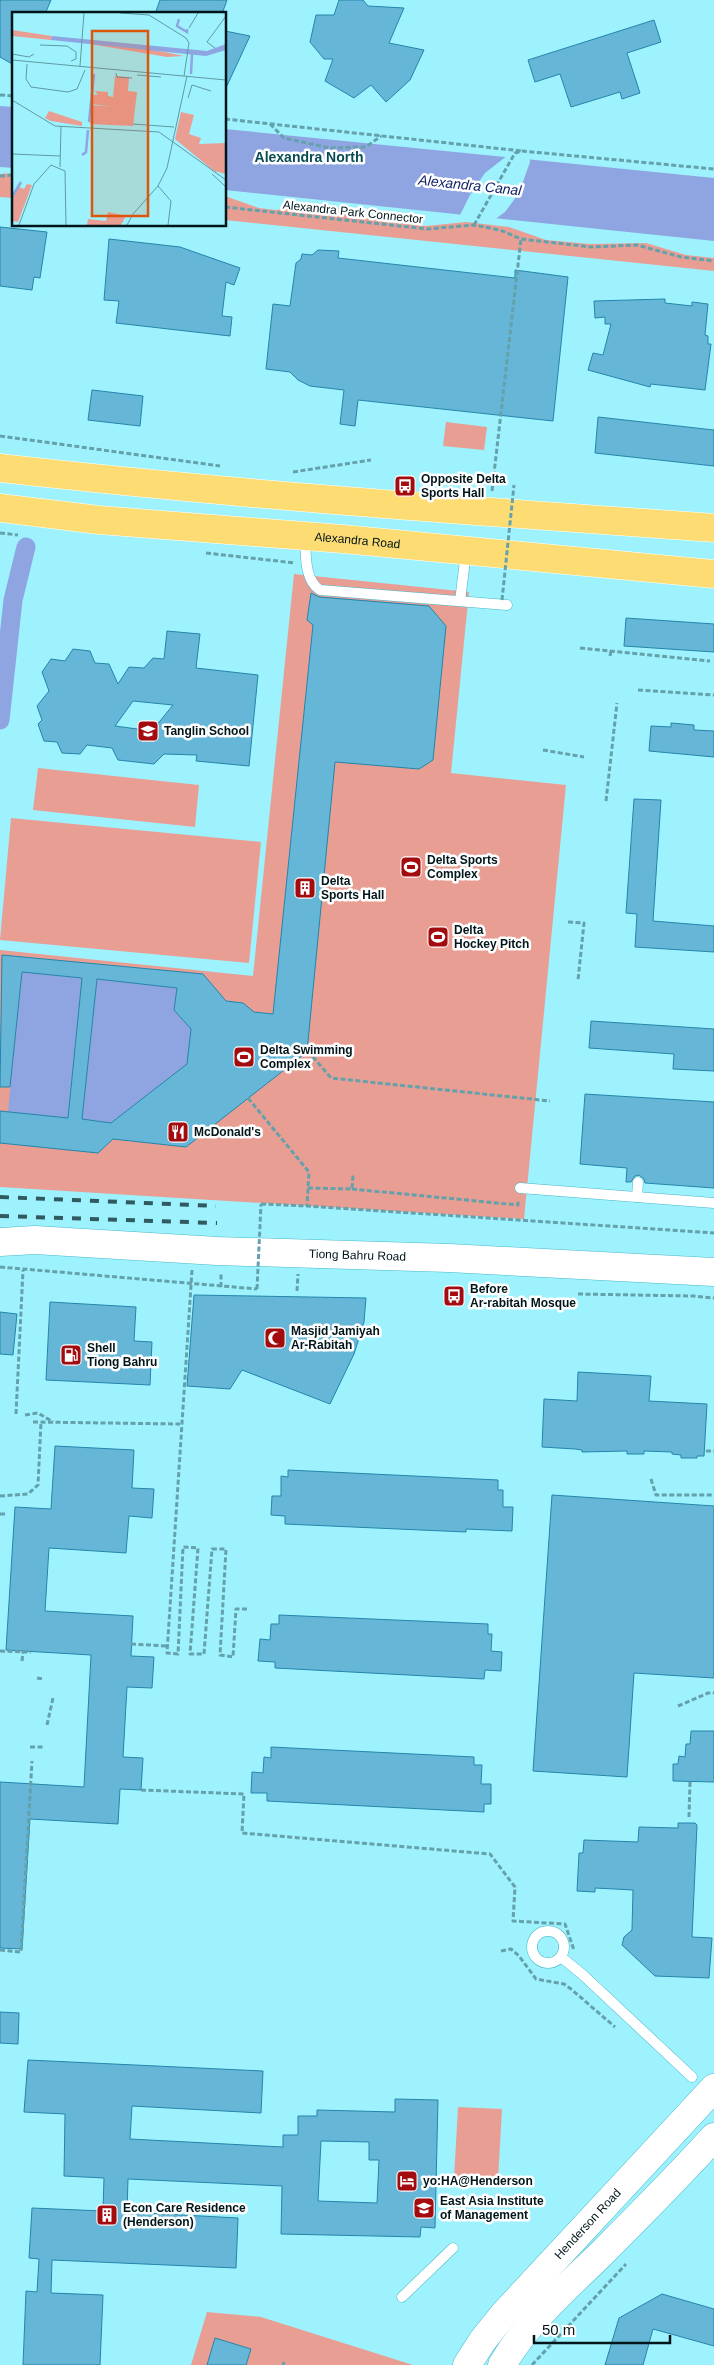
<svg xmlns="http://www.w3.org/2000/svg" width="714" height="2365" font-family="Arial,sans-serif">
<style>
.green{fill:#e99e94}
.water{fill:#8ea5e2}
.pier{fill:#9ef2fe}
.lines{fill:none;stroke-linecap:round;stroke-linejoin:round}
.canal{stroke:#8ea5e2;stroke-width:19}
.building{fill:#66b6d8;stroke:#2286ab;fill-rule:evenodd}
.service-casing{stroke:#46b8c8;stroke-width:11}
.secondary-casing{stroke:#46b8c8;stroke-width:29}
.primary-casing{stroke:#fff;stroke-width:29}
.path{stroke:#64a1ab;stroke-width:3;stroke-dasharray:5 2.5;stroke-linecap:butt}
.service{stroke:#fff;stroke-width:10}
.secondary{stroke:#fff;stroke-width:28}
.primary{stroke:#fddc73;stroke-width:28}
.rail{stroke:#305960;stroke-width:4;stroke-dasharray:9 9;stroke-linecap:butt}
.path-bridge{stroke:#64a1ab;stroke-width:3;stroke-dasharray:5 2.5;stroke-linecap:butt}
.labels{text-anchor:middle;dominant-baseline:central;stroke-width:5;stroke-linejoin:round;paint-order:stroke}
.street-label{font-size:12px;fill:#00161a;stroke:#fff}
.poi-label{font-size:12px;font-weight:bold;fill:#00161a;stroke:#fff;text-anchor:start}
.neighbourhood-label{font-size:14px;font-weight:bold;fill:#084b54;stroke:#fff}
.water-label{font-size:14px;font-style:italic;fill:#132268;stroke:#fff}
.inset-river{fill:none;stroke:#8ea5e2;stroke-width:2.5}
.inset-road{fill:none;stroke:#5f9aa3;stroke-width:1}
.view{fill:#dc560d;fill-opacity:0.15;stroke:#dc560d;stroke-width:2.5}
.inset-edge{fill:none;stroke:#00161a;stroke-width:2.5}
</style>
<rect width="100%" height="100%" fill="#9ef2fe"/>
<!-- green -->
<g class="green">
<polygon points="14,173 14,198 0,197 0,174"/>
<polygon points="225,196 259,208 275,210 317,206 344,209 386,222 426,226 466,222 509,227 546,240 590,244 646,243 686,255 714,258 714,271 225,220"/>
<polygon points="446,422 487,427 484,450 443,446"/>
<polygon points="294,574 469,592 451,773 566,785 524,1219 0,1187 0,950 253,976"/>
<polygon points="38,768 199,785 195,827 33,810"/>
<polygon points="11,818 261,842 249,963 0,940"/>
<polygon points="458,2107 502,2109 498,2180 454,2178"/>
<polygon points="207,2312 261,2317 413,2365 191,2365"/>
</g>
<!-- water -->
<g class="water">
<polygon points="0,106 14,107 14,168 0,167"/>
<polygon points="225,129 714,178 714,241 225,190"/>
<polygon points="22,972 82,978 68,1118 8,1112"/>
<polygon points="97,979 177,988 174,1010 191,1029 187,1064 111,1123 82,1119"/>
</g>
<!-- pier -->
<polygon class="pier" points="508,155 529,157 530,162 519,193 505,212 494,220 459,217 470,195 485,173"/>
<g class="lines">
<!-- canal -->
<polyline class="canal" points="0,720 13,600 26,547"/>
</g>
<!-- building -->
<g class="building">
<polygon points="0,0 51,0 45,14 14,14 14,65 0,57"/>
<polygon points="160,0 227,0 222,14 155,14"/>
<polygon points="339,0 363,0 368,6 404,8 389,43 424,50 410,80 386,102 371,85 354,98 325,81 333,59 324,59 310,42 316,15 334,15"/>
<polygon points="654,20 661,42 627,53 640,93 622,99 620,92 571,107 560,74 535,82 528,60"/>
<polygon points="225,31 250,36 225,90"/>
<polygon points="0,227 47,232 40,278 34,277 32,290 0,286"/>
<polygon points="109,239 180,247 240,268 234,285 226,282 222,316 232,317 230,336 116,323 119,301 104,300"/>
<polygon points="318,250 339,251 338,258 515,278 515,270 568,277 553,421 358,400 355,426 340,424 344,390 310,386 298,380 290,372 266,369 273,304 290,306 296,263 301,259 302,254 312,255"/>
<polygon points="665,299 665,303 692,306 692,302 708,304 705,335 708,336 708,344 711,344 705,390 651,384 650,387 588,370 593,353 603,355 611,324 605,324 605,317 595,318 594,301"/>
<polygon points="92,390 143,396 140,426 88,420"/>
<polygon points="598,417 714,430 714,466 595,453"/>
<path d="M311,593l8,4 110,9 17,20 -13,134 -14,9 -84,-7 -28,290 -121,95 -73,-8 -15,14 -98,-10v-32l68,7 14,-140 -60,-6 -12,115h-10l2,-132 201,19 23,27 17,2 11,9 19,2 40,-389 -6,-5zM97,979l80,9 -3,22 17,19 -4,35 -76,59 -29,-4z"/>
<polygon points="626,618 714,624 714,652 624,646"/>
<path d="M167,631l33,3 -4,34 62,7 -9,91 -53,-5 1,-6 -33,-1 -10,10 -36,-4 -6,-12 -25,-3 -7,9 -18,-1 -5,-11 -13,-1 -6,-17 4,-4 -5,-14 12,-15 -7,-19 9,-13 14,2 8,-12 17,2 5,12 14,1 9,20 11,-17 15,1 9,-10 11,1zM133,701l40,4 -21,26 -37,-5z"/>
<polygon points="671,723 694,725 694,730 714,731 714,757 649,751 651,726 671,727"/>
<polygon points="634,799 661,800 653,921 714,926 714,952 635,947 637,914 626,913"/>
<polygon points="591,1021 714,1029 714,1071 673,1069 674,1054 589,1048"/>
<polygon points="585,1094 714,1102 714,1188 645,1183 644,1179 639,1175 635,1176 631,1182 626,1182 627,1168 580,1164"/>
<polygon points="194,1295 366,1298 364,1322 354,1354 330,1404 242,1370 230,1389 187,1386"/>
<polygon points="50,1302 136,1307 134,1341 152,1342 150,1385 46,1380"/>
<polygon points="0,1312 17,1314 13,1355 0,1354"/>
<polygon points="578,1372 651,1376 649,1401 707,1404 704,1456 697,1456 697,1458 681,1458 681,1455 672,1454 672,1452 644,1451 644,1454 627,1454 627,1451 582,1452 582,1450 575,1449 542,1447 544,1399 577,1401"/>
<polygon points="55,1446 134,1450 132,1488 154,1489 152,1518 129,1516 126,1553 49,1548 45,1611 133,1616 131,1656 154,1657 152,1688 127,1687 123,1757 143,1758 141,1790 120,1789 118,1824 30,1819 22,1949 0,1948 0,1782 84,1787 91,1655 6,1650 15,1507 51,1509"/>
<polygon points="288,1470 498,1480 498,1490 503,1490 503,1507 513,1507 512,1531 466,1529 466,1532 285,1524 285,1516 271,1515 272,1496 281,1496 281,1476 288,1477"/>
<polygon points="552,1495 714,1506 714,1678 634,1673 627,1777 533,1771"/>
<polygon points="279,1615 488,1624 488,1634 492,1634 491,1651 502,1652 501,1671 485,1670 484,1679 275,1668 275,1662 258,1661 260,1639 270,1640 271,1624 279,1624"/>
<polygon points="691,1731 714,1731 714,1782 673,1781 673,1764 678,1764 679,1756 685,1757 686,1744 690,1744"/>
<polygon points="271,1747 474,1757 474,1765 482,1765 481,1784 491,1784 491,1804 484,1804 484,1812 267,1801 267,1793 251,1793 252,1772 263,1773 264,1757 271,1758"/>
<polygon points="678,1823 695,1823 697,1825 692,1937 712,1938 709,1978 655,1976 622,1945 624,1937 632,1930 633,1890 595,1888 595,1892 577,1891 579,1853 583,1853 584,1840 638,1842 639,1827 678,1828"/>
<polygon points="0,2012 19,2013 18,2044 0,2043"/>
<path d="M28,2060l235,11 -2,42 -129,-7 -2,33 153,8v-12h15v-19h19v-6l78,2v-13l43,1 -3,128 -14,-1 -1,10 -139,-3 1,-48 -154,-7 -1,33 111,6 -2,50 -184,-8 -1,33 52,2 -3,70h-77l3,-74 11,1 2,-33 -10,-1 3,-50 71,3 1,-33 -40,-2 1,-62 -41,-2zM321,2141l48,1v18h10l-2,43 -59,-2z"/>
<polygon points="662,2294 714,2309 714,2346 653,2329 643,2365 605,2365 619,2318"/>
<polygon points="215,2338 251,2349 246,2365 207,2365"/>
</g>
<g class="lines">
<!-- service casing -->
<g class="service-casing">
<g id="service">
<path d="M305,536c1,18 -1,44 15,54l187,15"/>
<polyline points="460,601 466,552"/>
<polyline points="520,1188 714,1203"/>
<polyline points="637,1197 638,1182"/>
<circle cx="548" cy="1947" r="16"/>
<polyline points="561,1957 582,1974 692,2077"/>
<polyline points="402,2297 453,2248"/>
</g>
</g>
<!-- secondary casing -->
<g class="secondary-casing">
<g id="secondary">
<path id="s1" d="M0,1242l35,-2 182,11 232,7 265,14"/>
<path id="s2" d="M467,2365l16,-25 21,-26 210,-226"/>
<path d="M502,2365c25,-43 63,-76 98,-110 39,-39 77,-77 114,-118"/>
</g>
</g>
<!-- primary casing -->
<g class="primary-casing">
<g id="primary">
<path d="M0,468c237,27 476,43 714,60"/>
<path id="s3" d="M0,508l99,12 244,19 371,35"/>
</g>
</g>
<!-- path -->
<g class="path">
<polyline points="0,95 14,96"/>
<polyline points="225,119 522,151"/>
<polyline points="270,124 284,138 330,148 366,147 381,136"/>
<polyline points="0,176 14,175"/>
<polyline points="225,207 427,229 474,225 500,230 521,239 591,247 637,245 681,257 714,261"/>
<polyline points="474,225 515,153 522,151 714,169"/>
<polyline points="0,436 220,466"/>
<polyline points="293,472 371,460"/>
<polyline points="492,491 521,239"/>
<polyline points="0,533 18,535"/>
<polyline points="206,553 295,563"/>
<polyline points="580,648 710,661"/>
<polyline points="610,656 611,651"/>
<polyline points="638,690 714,695"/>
<polyline points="543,750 584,757"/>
<polyline points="606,801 617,703"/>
<polyline points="568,922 584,923 578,980"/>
<polyline points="308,1051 331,1078 550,1101"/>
<polyline points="248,1098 309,1172 307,1206"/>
<polyline points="308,1188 352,1189 353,1175"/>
<polyline points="352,1189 518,1205 518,1201"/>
<polyline points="261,1204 307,1206 714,1233"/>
<polyline points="0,1267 257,1289"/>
<polyline points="192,1270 167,1653 178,1654 183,1547 198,1548 190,1654 204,1654 212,1549 226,1549 220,1655 233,1657 236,1609 249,1609"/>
<polyline points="221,1287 221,1272"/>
<polyline points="297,1291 298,1274"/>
<polyline points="578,1294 693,1296 714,1298"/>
<polyline points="16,1414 23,1270"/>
<polyline points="25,1415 38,1413 53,1422"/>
<polyline points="33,1422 180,1424"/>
<polyline points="706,1451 714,1451"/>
<polyline points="651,1479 656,1495 714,1495"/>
<polyline points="0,1496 28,1494 38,1485 41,1422"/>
<polyline points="0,1514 5,1514"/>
<polyline points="131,1644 167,1646"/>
<polyline points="0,1651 31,1652"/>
<polyline points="22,1661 23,1652"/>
<polyline points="37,1678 44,1679"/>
<polyline points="678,1706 708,1693 714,1693"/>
<polyline points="47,1725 53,1698"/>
<polyline points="30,1747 45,1747"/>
<polyline points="141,1790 244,1794 242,1833 490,1854 515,1887 513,1921 565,1924 574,1950"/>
<polyline points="689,1817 690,1782"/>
<polyline points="0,1950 21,1952 32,1761"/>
<polyline points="501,1951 511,1949 519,1956 536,1979 564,1984 571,1989 615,2027"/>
<polyline points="283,2365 284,2362"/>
<polyline points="532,2365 626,2264"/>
</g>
<!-- service -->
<use href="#service" class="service"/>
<!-- secondary -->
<use href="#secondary" class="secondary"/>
<!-- primary -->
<use href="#primary" class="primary"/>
<!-- rail -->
<g class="rail">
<polyline points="0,1197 216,1206"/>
<polyline points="0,1216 217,1223"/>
</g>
<!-- path-bridge -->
<g class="path-bridge">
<polyline points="502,600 514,485"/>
<polyline points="257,1289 261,1204"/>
</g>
</g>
<!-- icons -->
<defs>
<g id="bus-square" transform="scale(1.125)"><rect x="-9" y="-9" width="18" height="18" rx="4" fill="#a30b0e" stroke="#fff"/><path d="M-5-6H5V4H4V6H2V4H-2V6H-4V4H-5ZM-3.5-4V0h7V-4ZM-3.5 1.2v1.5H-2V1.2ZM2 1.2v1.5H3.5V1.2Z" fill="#fff"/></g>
<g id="school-square" transform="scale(1.125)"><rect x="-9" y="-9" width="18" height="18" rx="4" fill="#a30b0e" stroke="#fff"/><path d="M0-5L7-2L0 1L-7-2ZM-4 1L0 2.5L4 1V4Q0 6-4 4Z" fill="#fff"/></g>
<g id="stadium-square" transform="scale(1.125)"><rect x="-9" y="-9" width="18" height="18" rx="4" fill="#a30b0e" stroke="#fff"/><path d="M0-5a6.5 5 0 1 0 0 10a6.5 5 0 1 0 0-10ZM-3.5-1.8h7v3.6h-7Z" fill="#fff"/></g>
<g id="building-square" transform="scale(1.125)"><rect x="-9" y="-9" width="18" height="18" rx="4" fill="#a30b0e" stroke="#fff"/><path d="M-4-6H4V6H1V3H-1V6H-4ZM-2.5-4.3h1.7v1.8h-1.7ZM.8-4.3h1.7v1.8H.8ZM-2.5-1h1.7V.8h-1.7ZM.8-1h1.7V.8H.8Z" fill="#fff"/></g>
<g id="restaurant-square" transform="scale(1.125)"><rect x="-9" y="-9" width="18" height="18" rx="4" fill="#a30b0e" stroke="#fff"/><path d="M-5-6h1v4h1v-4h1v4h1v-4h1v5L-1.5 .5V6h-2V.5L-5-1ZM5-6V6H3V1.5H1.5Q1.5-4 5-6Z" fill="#fff"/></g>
<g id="mosque-square" transform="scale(1.125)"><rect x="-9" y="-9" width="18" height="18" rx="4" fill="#a30b0e" stroke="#fff"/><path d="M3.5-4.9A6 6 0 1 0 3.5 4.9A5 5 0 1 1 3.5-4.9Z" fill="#fff"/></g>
<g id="fuel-square" transform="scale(1.125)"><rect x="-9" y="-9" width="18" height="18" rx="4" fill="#a30b0e" stroke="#fff"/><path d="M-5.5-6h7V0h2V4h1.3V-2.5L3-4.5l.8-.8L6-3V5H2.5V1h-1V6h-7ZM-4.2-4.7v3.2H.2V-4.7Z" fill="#fff"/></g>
<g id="hotel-square" transform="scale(1.125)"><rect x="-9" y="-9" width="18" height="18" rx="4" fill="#a30b0e" stroke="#fff"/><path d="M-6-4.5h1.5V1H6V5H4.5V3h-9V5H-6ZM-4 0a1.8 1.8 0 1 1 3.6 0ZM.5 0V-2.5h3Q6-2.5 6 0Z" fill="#fff"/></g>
<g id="university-square" transform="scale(1.125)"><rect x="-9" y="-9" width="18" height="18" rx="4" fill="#a30b0e" stroke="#fff"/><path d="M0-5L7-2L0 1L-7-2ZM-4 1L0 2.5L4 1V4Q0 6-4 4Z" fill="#fff"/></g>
</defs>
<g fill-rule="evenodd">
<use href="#bus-square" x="405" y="486"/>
<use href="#school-square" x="148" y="731"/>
<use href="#stadium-square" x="411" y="867"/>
<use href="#building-square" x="305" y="888"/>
<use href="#stadium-square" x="438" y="937"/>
<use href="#stadium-square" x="244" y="1057"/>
<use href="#restaurant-square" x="178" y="1132"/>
<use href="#bus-square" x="454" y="1296"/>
<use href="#mosque-square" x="275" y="1338"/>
<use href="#fuel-square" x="71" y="1355"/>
<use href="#hotel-square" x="407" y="2181"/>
<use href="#university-square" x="424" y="2208"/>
<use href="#building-square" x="107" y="2215"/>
</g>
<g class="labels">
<!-- street labels -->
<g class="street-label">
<text transform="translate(353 212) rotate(6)">Alexandra Park Connector</text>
<text stroke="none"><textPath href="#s3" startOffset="359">Alexandra Road</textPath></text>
<text stroke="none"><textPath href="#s1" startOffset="358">Tiong Bahru Road</textPath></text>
<text stroke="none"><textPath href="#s2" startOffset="186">Henderson Road</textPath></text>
</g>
<!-- poi labels -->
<g class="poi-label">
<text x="421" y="479">Opposite Delta<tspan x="421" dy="14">Sports Hall</tspan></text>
<text x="164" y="731">Tanglin School</text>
<text x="427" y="860">Delta Sports<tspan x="427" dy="14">Complex</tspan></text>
<text x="321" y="881">Delta<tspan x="321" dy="14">Sports Hall</tspan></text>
<text x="454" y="930">Delta<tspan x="454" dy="14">Hockey Pitch</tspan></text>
<text x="260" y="1050">Delta Swimming<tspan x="260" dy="14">Complex</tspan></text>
<text x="194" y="1132">McDonald's</text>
<text x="470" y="1289">Before<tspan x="470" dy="14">Ar-rabitah Mosque</tspan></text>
<text x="291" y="1331">Masjid Jamiyah<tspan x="291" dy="14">Ar-Rabitah</tspan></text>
<text x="87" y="1348">Shell<tspan x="87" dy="14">Tiong Bahru</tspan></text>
<text x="423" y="2181">yo:HA@Henderson</text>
<text x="440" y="2201">East Asia Institute<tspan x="440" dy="14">of Management</tspan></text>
<text x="123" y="2208">Econ Care Residence<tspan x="123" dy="14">(Henderson)</tspan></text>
</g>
<!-- neighbourhood labels -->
<g class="neighbourhood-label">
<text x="309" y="157">Alexandra North</text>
</g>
<!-- water labels -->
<g class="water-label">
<text transform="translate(470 185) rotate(6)">Alexandra Canal</text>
</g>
</g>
<!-- overview -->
<g transform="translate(12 12)">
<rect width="214" height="214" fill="#9ef2fe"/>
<path d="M0,18l40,6 -1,4 -39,-4zM72,31l71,7 29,6 -17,1zM103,64l14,1 -1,14 9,1 -4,34 -43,-2 2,-19 20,2 -20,-3 1,-9h5l-3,-4 13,1v4l5,1zM37,99l33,11v4l-31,-5 -6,-3zM169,100l13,3 -5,19 12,4 -2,6 27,-1v31l-12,-3 -39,-32zM15,172l5,1 -14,37 -6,-1v-23l7,-11 5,2zM96,200l18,4 -5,9h-34l1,-6 18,2z" fill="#e99e94"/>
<path d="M40,24l155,15 19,-7v6l-20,6 -155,-16z" fill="#8ea5e2"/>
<path class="inset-river" d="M167,7l-2,7 10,6v-3M179,62l1,-20M77,110l5,-48M70,143l4,-3 2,-22M0,185l9,-15"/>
<path class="inset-road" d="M108,1l29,2 37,23 3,5 -5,33M177,16l9,-15M28,33l27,1 9,6v7l-5,2M203,36l-8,-6 19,-26M0,42l17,3 5,-3M0,48l214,20M15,52l-1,15 5,8 37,5 9,-3 8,-19M68,54l4,-53M104,61l1,4 15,1M125,63l24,2M176,86l4,-13 19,6M0,88l43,26 104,6 67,48M121,112l41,3M0,142l48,2M48,155l1,-40M200,162l14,13M146,174l13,15 -3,24M7,213l15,-41 17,-19 14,6 1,54M115,213l6,-11 25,-28 9,-18 20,-92"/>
<path class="view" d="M80,19h56v185h-56z"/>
<rect width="214" height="214" class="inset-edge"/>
</g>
<!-- scale -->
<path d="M534 2335v8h136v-8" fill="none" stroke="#00161a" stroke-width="2.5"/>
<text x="542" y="2335" font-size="15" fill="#00161a" stroke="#ffffff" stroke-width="4" paint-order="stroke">50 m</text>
</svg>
